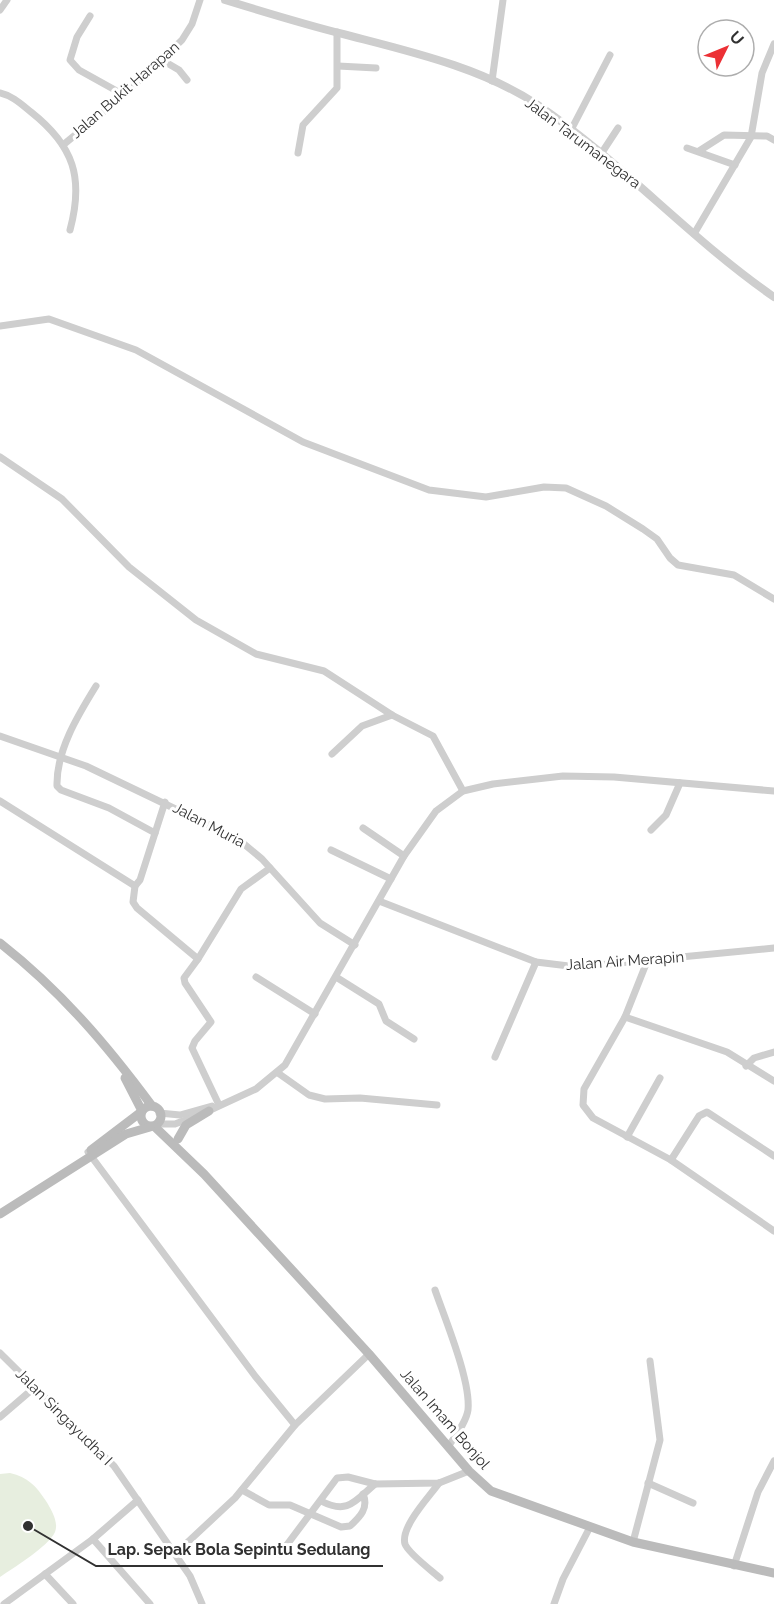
<svg xmlns="http://www.w3.org/2000/svg" width="774" height="1604" font-family="Raleway,sans-serif">
<style>
.green{fill:#e7eedf}
.lines{fill:none;stroke-linecap:round;stroke-linejoin:round}
.minor{stroke:#cecece;stroke-width:7}
.tertiary{stroke:#cecece;stroke-width:8}
.secondary{stroke:#bbb;stroke-width:9}
.labels{text-anchor:middle;dominant-baseline:central;stroke-width:6;stroke-linejoin:round;paint-order:stroke}
.street-label{font-size:15px;fill:#313131;stroke:#fff}
.leader{fill:none;stroke:#313131;stroke-width:2}
.callout-dot{fill:#313131;stroke:#fff;stroke-width:2}
.callout-label{font-size:16px;text-anchor:middle;font-weight:bold;fill:#313131;stroke:#fff;stroke-width:6;stroke-linejoin:round;paint-order:stroke}
</style>
<rect width="100%" height="100%" fill="#fff"/>
<!-- green -->
<path class="green" d="M10,1473c18,4 26,13 36,28 5,8 13,21 9,31 -6,14 -42,36 -55,45v-103z"/>
<g class="lines">
<!-- minor -->
<g class="minor">
<polyline points="0,10 7,0"/>
<polyline points="90,16 77,37 70,60 79,70 124,95"/>
<polyline points="162,60 179,70 187,80"/>
<polyline points="338,66 376,68"/>
<polyline points="492,81 503,0"/>
<path d="M0,93c13,3 21,11 31,19 43,34 53,66 39,118"/>
<polyline points="571,130 610,55"/>
<polyline points="63,145 124,95 182,40 192,24 200,0"/>
<polyline points="687,148 735,165"/>
<polyline points="699,151 724,135 767,136 774,140"/>
<polyline points="298,153 303,125 337,88 337,32"/>
<polyline points="601,154 618,128"/>
<polyline points="694,234 751,137 762,73 774,44"/>
<polyline points="0,326 49,319 136,350 303,442 429,490 486,497 544,487 566,488 606,506 643,529 657,539 670,558 678,565 734,575 774,599"/>
<polyline points="0,457 62,499 129,567 196,620 256,654 324,671 392,715 433,736 463,791"/>
<path d="M96,686c-18,29 -40,65 -39,100l4,4 48,18 46,25"/>
<polyline points="0,736 86,766 238,839 262,859 320,923 355,945"/>
<polyline points="332,754 362,726 392,715"/>
<polyline points="0,801 135,886 140,880 165,802"/>
<polyline points="363,828 404,856"/>
<polyline points="651,830 666,815 680,783"/>
<polyline points="331,850 391,879"/>
<polyline points="135,886 133,902 137,908 198,959 184,978 185,983 211,1022 195,1041 192,1048 219,1105"/>
<polyline points="379,901 536,962 577,967 774,948"/>
<polyline points="198,959 241,889 270,868"/>
<polyline points="648,959 625,1017 584,1089 583,1105 593,1118 671,1160 774,1231"/>
<polyline points="256,977 315,1014"/>
<polyline points="336,977 379,1004 386,1021 414,1039"/>
<polyline points="625,1017 727,1052 774,1081"/>
<polyline points="495,1057 536,962"/>
<polyline points="746,1066 754,1058 774,1052"/>
<polyline points="278,1073 309,1095 325,1099 360,1098 437,1105"/>
<polyline points="206,1112 256,1089 285,1065 404,856 436,811 463,791 493,784 563,776 614,777 774,791"/>
<polyline points="159,1113 180,1115 212,1106"/>
<polyline points="161,1124 175,1124 196,1116"/>
<polyline points="627,1137 660,1078"/>
<polyline points="88,1152 255,1376 295,1425"/>
<polyline points="671,1160 699,1116 707,1112 774,1156"/>
<path d="M435,1290c10,29 36,91 33,120 -2,13 -13,26 -20,37"/>
<polyline points="0,1353 114,1466 190,1576 202,1604"/>
<polyline points="0,1417 35,1387"/>
<path d="M439,1483c-9,13 -39,44 -34,61 3,9 27,27 35,34"/>
<polyline points="648,1483 693,1503"/>
<path d="M242,1490l27,15h21l51,22 9,-1c10,-9 19,-18 13,-32"/>
<path d="M321,1501c27,14 34,0 54,-17"/>
<polyline points="93,1539 150,1604"/>
<polyline points="633,1542 660,1440 650,1361"/>
<polyline points="175,1554 235,1498 295,1425 369,1354"/>
<polyline points="280,1554 337,1478 348,1477 375,1484 439,1483 469,1471"/>
<polyline points="734,1566 758,1492 774,1461"/>
<polyline points="45,1574 73,1604"/>
<polyline points="4,1604 93,1539 138,1500"/>
<polyline points="554,1604 563,1579 590,1527"/>
</g>
<!-- tertiary -->
<path class="tertiary" d="M225,0c39,12 78,24 118,34 65,17 138,33 195,71 84,57 152,134 236,192"/>
<!-- secondary -->
<g class="secondary">
<path d="M0,943c60,47 107,102 152,163"/>
<polyline points="125,1078 142,1111"/>
<circle cx="151" cy="1116" r="10"/>
<polyline points="155,1127 204,1174 369,1354 469,1471 491,1491 633,1542 774,1573"/>
<polyline points="178,1139 186,1125 209,1111"/>
<polyline points="91,1150 141,1112"/>
<polyline points="0,1214 126,1134 150,1127"/>
</g>
</g>
<g class="labels">
<!-- street labels -->
<g class="street-label">
<text transform="translate(125 90) rotate(-41)">Jalan Bukit Harapan</text>
<text transform="translate(583 143) rotate(37)">Jalan Tarumanegara</text>
<text transform="translate(209 825) rotate(28)">Jalan Muria</text>
<text transform="translate(625 961) rotate(-4)">Jalan Air Merapin</text>
<text transform="translate(64 1417) rotate(45)">Jalan Singayudha I</text>
<text transform="translate(445 1419) rotate(49)">Jalan Imam Bonjol</text>
</g>
</g>
<!-- callouts -->
<path class="leader" d="M28 1526L96 1566H383"/>
<circle class="callout-dot" cx="28" cy="1526" r="6"/>
<g class="callout-label">
<text x="239" y="1555">Lap. Sepak Bola Sepintu Sedulang</text>
</g>
<!-- north arrow -->
<g transform="translate(726 48) rotate(47)"><circle r="28" fill="#ffffff" stroke="#adadad" stroke-width="1.5"/>
<path d="M0-4.5L10 22L0 15L-10 22Z" fill="#ec3035"/>
<text y="-9" font-size="16" font-weight="bold" text-anchor="middle" fill="#313131">U</text>
</g>
</svg>
